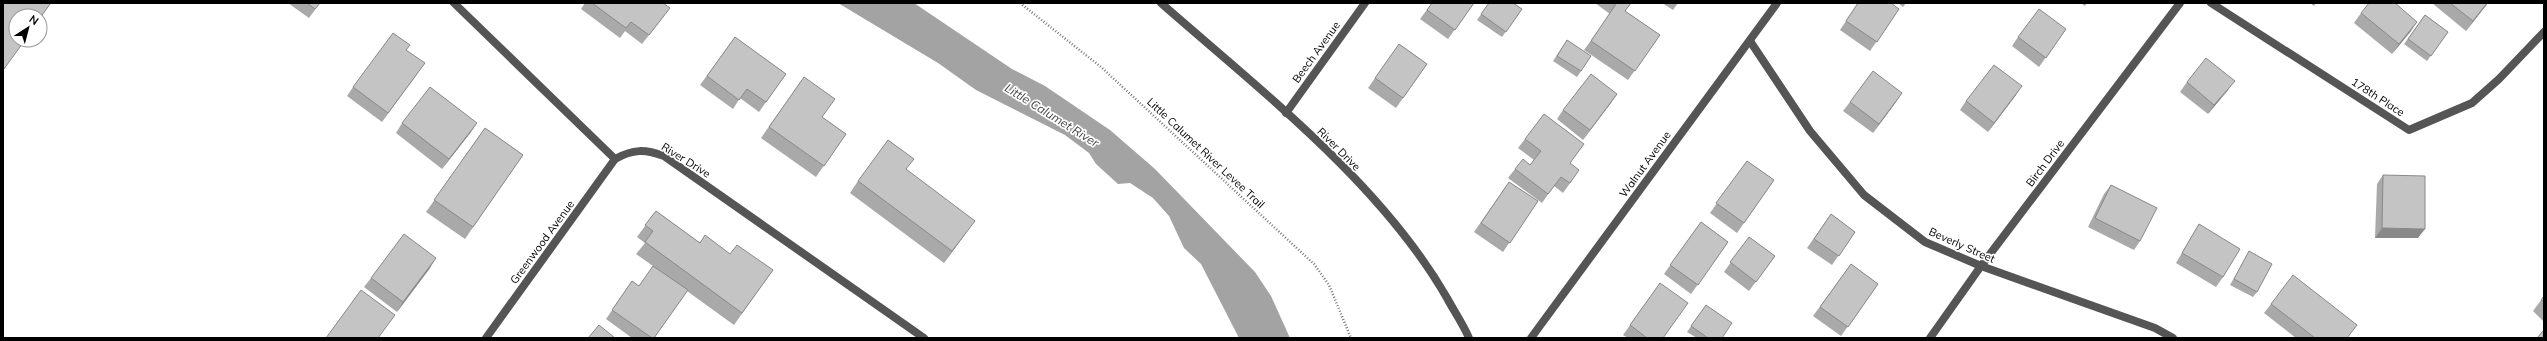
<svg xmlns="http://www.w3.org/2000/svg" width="2547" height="341" font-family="Mulish,sans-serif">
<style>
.water{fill:#a3a3a3}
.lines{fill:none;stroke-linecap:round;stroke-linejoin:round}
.path{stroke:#777;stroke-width:2.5;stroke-dasharray:1 2;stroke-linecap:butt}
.minor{stroke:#555;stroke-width:8}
.wall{fill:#a9a9a9}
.shaded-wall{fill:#898989}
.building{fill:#c4c4c4;stroke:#898989}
.labels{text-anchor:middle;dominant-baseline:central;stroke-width:3.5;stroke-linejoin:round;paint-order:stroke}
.street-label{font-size:11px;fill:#000;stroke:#fff}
.water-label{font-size:12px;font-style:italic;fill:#444;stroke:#fff}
</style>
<rect width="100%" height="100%" fill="#fff"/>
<!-- water -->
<polygon class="water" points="838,3 914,3 1012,69 1045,86 1110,130 1155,169 1255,272 1271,296 1290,338 1239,338 1201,264 1184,248 1169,216 1153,198 1130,183 1118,184 1096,164 1089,153 1065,135 976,90 938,63"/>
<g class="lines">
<!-- path -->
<polyline class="path" points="1020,3 1101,67 1314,264 1329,285 1351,338"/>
<!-- minor -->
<g class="minor">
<path d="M454,3l161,156c18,-10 30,-10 49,-3l260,182"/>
<path d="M1161,3c99,87 220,180 286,295 7,13 16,26 22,40"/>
<polyline points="2211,3 2409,130 2472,103 2499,79 2544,32"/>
<polyline points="1750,41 1810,131 1864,195 1925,242 1981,266 2155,328 2173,338"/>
<polyline points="1286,113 1365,3"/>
<polyline points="486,338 615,159"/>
<polyline points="1531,338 1777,3"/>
<polyline points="1930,338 1981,266 2180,3"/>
</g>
</g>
<!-- wall -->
<g class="wall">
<polygon points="288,3 320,3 309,18"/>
<polygon points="585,3 663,3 663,17 642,44 625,31 620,38 581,9"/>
<polygon points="1432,3 1474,3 1448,39 1420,19"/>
<polygon points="1489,3 1522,9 1502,37 1477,20"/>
<polygon points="1595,3 1631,3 1625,11 1660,35 1628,80 1584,50 1610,14"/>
<polygon points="1662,3 1678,3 1673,10"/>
<polygon points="1858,3 1899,9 1870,51 1840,30"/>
<polygon points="1898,3 1906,3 1903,7"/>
<polygon points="2081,3 2087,3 2085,6"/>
<polygon points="2310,3 2316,3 2314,6"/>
<polygon points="2432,3 2488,3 2466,31"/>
<polygon points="2361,13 2411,31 2392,54 2354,23"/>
<polygon points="2425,15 2448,32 2427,61 2404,44"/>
<polygon points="2066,29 2039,67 2012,46 2018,37"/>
<polygon points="735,37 786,74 759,112 740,98 733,109 700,85"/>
<polygon points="1567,40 1581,71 1577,77 1553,61"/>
<polygon points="1399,44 1427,64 1396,108 1368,88"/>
<polygon points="406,50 418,73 382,122 347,96 353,87"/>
<polygon points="804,77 822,117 846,134 816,177 761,138"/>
<polygon points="2187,82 2228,90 2208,114 2180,92"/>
<polygon points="1617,94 1583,140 1557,119 1563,110"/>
<polygon points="2016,95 1988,132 1960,110 1966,101"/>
<polygon points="1850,102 1896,102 1873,133 1843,111"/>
<polygon points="402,123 471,132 442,169 396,133"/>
<polygon points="485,128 523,155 465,239 426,212"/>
<polygon points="1525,139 1570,163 1573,179 1563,193 1554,186 1542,203 1508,178 1515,169 1530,165 1534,160 1518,148"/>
<polygon points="1747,161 1774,180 1737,233 1710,213"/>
<polygon points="906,169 966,233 944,263 850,193 858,181"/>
<polygon points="2383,175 2418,238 2375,238 2377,184"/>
<polygon points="1509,182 1538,201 1503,252 1474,232"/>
<polygon points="2111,185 2140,241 2134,250 2088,227 2104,194"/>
<polygon points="656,211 700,243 730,254 773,270 734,325 687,291 654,338 632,338 606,319 632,281 639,286 653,266 636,254 645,243 637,237"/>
<polygon points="1831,214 1855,232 1832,265 1807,248"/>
<polygon points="1701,222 1728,242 1691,294 1664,274"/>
<polygon points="2199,224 2223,277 2216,287 2176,263 2193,234"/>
<polygon points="1749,237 1775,256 1749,291 1724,272"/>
<polygon points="2249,251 2257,292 2253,297 2230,285 2246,257"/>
<polygon points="1851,264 1878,284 1841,336 1813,316"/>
<polygon points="430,268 397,312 364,287 371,278"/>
<polygon points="1660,283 1663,338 1628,338 1623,335"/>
<polygon points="2544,296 2544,322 2533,311"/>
<polygon points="2271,304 2347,338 2296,338 2264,313"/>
<polygon points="1706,305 1722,338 1697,338 1687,332"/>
</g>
<!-- shaded-wall -->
<g class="shaded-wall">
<polygon points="2487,3 2488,3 2466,31 2473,21"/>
<polygon points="2417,22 2411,31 2392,54 2399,44"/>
<polygon points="2235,81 2228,90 2208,114 2214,105"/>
<polygon points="2022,86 2016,95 1988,132 1994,123"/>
<polygon points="1902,93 1896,102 1873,133 1879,124"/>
<polygon points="1617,94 1611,103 1583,140 1590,130"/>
<polygon points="477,123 471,132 442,169 449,159"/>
<polygon points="975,221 966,233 944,263 952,251"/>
<polygon points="2382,228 2425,229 2418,238 2375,238"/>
<polygon points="436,258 430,268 397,312 403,302"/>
</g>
<!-- building -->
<g class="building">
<polygon points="3,3 48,3 50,4 40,18 40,16 16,16 16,40 25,40 4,69 3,69"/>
<polygon points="307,3 320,3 315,9"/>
<polygon points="592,3 663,3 670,8 649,35 631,22 626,28"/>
<polygon points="1432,3 1474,3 1455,30 1427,10"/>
<polygon points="1489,3 1513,3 1522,9 1506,32 1481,14"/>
<polygon points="1614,3 1631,3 1625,11 1660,35 1635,71 1591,41 1616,4"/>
<polygon points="1858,3 1891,3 1899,9 1877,42 1846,21"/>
<polygon points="2369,3 2395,3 2417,22 2399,44 2361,13"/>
<polygon points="2450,3 2487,3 2473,21"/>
<polygon points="2039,9 2066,29 2046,58 2018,37"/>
<polygon points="2425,15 2448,32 2431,56 2408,39"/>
<polygon points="393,33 410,45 406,50 425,63 388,113 353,87"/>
<polygon points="735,37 786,74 766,102 747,89 739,100 707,76"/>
<polygon points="1567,40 1591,56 1581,71 1557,56"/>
<polygon points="1399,44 1427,64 1403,98 1375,78"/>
<polygon points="2206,58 2235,81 2214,105 2187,82"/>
<polygon points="1994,65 2022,86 1994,123 1966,101"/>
<polygon points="1873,71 1902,93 1879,124 1850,102"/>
<polygon points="1591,74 1617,94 1590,130 1563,110"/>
<polygon points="804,77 835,99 822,117 846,134 824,166 769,127"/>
<polygon points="430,87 477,123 449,159 402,123"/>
<polygon points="1544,114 1584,144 1570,163 1579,170 1570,183 1561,177 1548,194 1515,169 1523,159 1530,165 1541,151 1525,139"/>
<polygon points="485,128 523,155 473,227 434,200"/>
<polygon points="888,140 914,159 906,169 975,221 952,251 858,181"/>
<polygon points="1747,161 1774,180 1744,223 1716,203"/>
<polygon points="2383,175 2425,176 2425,229 2382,228"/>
<polygon points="1509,182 1538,201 1510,243 1481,223"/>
<polygon points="2111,185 2157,208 2140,241 2095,218"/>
<polygon points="656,211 700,243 705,235 730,254 737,245 773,270 742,313 645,242 653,231 645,225"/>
<polygon points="1831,214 1855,232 1839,256 1814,239"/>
<polygon points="1701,222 1728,242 1698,285 1670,265"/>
<polygon points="2199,224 2240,249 2223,277 2182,253"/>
<polygon points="404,234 436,258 403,302 371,278"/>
<polygon points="1749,237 1775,256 1756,282 1730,262"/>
<polygon points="2249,251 2272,264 2257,292 2234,279"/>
<polygon points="1851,264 1878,284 1848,327 1820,307"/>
<polygon points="653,266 688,290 654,338 652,338 612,310 632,281 639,286"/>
<polygon points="2293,275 2357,325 2347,338 2315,338 2271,304"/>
<polygon points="1660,283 1688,303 1663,338 1647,338 1630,325"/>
<polygon points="361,290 395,315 378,338 326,338"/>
<polygon points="2544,296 2544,302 2541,300"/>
<polygon points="1706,305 1732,323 1722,338 1708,338 1691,326"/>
<polygon points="599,325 615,338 588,338"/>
<polygon points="2544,330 2544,338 2537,338"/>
</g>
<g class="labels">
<!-- street labels -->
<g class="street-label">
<text transform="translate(1316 52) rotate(-54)">Beech Avenue</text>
<text transform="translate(2378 97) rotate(33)">178th Place</text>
<text transform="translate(1339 149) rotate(45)">River Drive</text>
<text transform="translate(1206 153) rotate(43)">Little Calumet River Levee Trail</text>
<text transform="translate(686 160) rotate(32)">River Drive</text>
<text transform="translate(2045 163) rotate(-53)">Birch Drive</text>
<text transform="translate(1645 164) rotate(-54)">Walnut Avenue</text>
<text transform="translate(542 242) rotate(-54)">Greenwood Avenue</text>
<text transform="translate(1962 245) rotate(24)">Beverly Street</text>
</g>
<!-- water labels -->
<g class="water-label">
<text transform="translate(1052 115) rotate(32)">Little Calumet River</text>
</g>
</g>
<!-- border -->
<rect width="2547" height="341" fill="none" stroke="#000000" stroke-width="8"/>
<!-- north arrow -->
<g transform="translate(28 28) rotate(36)"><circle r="19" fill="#ffffff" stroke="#999999"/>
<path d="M0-3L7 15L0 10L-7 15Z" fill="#000000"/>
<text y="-6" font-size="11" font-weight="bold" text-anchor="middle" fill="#000000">N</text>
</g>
</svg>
